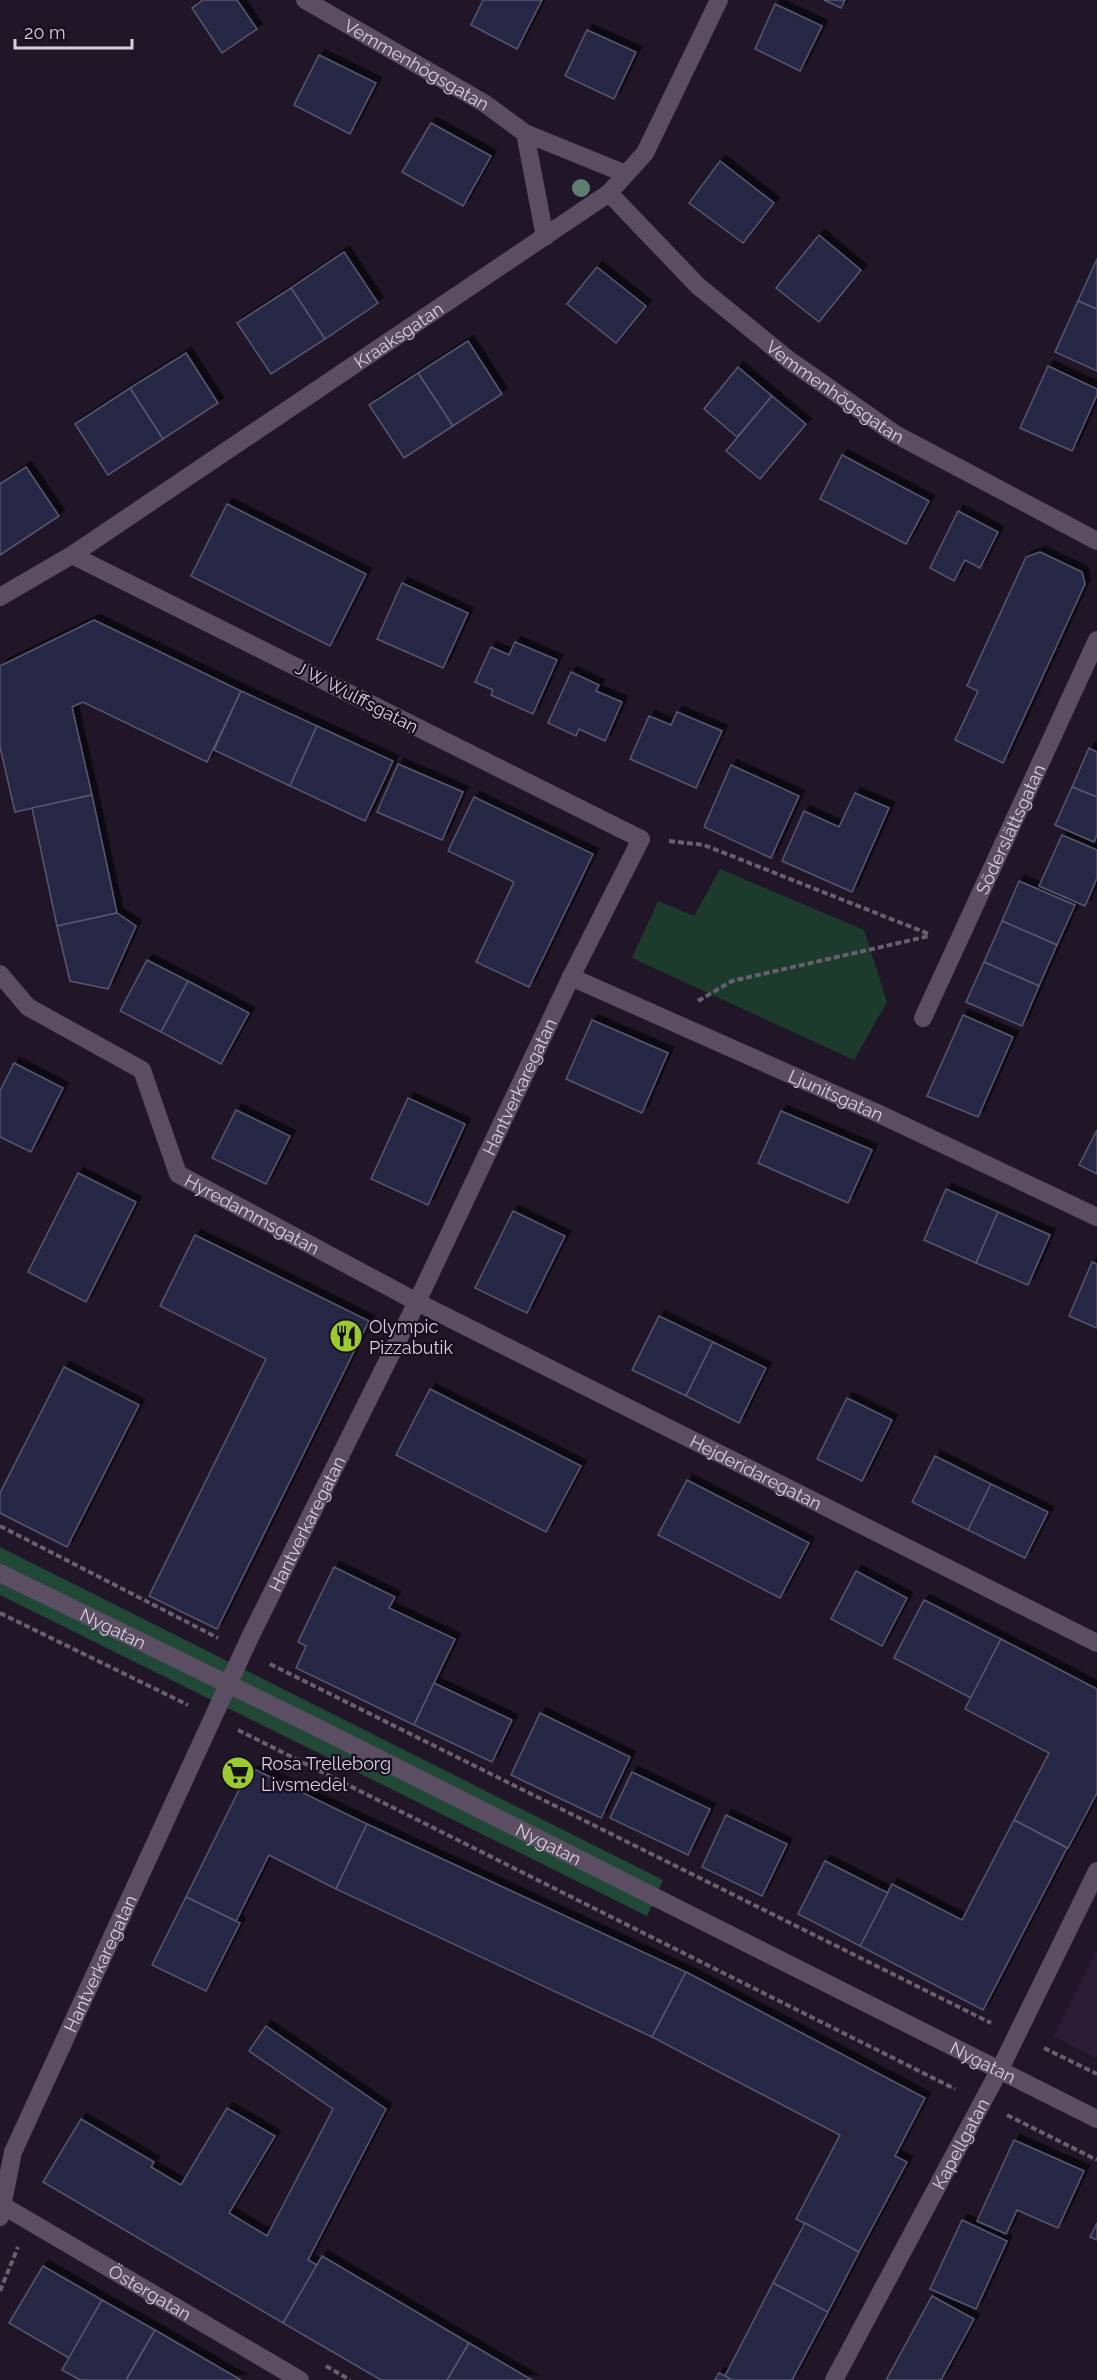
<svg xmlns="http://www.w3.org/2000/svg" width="1097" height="2380" font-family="Raleway,sans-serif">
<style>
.built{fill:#2c1d34}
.green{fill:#1c3b2c}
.forest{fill:#214836}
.building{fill:#272745;stroke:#56576e;stroke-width:1.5;filter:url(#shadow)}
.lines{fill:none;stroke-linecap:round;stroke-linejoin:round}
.path{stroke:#695f6f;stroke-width:4;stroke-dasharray:6 3;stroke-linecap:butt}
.street{stroke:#5b4e63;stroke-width:18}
.tree{fill:#5e7e74}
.labels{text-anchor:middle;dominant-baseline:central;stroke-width:4.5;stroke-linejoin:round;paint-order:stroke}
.street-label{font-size:18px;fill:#d7d0dc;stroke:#180d1e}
.poi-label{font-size:18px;fill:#d7d0dc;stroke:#180d1e;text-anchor:start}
</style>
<defs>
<filter id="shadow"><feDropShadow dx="5.5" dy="-5.5" stdDeviation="0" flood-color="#0009"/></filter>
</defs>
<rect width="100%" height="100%" fill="#211628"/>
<!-- built -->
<polygon class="built" points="1097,1950 1097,2059 1054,2036"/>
<!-- green -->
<polygon class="green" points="720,869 864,930 887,1002 854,1060 632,958 658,901 694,916"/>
<!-- forest -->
<polygon class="forest" points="0,1547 663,1880 647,1916 0,1595"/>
<!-- building -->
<g class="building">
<polygon points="203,0 237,0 257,29 222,53 192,8"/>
<polygon points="483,0 542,0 517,49 471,25"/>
<polygon points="824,0 845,0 841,8"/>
<polygon points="775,4 822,26 800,71 755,49"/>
<polygon points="587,30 636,52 614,99 565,76"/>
<polygon points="319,55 376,83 350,134 294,105"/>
<polygon points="431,123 491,156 463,206 402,172"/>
<polygon points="720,161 774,203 743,243 689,203"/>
<polygon points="819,235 861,270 819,322 776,288"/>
<polygon points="344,252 378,303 325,339 291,288"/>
<polygon points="1097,259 1097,309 1078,301"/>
<polygon points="597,267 646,306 616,343 567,304"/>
<polygon points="291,288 325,339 271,374 237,323"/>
<polygon points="1078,301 1097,309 1097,371 1055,352"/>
<polygon points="468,341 502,394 453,426 418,373"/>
<polygon points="186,353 218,403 163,439 130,388"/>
<polygon points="1048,366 1097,389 1097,395 1072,451 1020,428"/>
<polygon points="738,367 772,396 737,437 704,409"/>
<polygon points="418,373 453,426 404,458 369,405"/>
<polygon points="130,388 163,439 108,475 75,424"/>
<polygon points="772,396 806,424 760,479 726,451"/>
<polygon points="842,455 929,501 906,544 820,499"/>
<polygon points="26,467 59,516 0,555 0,484"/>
<polygon points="227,504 366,574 330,646 191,576"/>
<polygon points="958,511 998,532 980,568 965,560 954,581 930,568"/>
<polygon points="1040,552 1082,572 1085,584 1003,763 955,740 978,691 967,686 1026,557"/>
<polygon points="402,583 468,613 443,668 377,639"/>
<polygon points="94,620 241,691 207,762 83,702 72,707 92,795 15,812 0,747 0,666"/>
<polygon points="515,642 557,660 533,714 491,695 493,690 475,682 491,647 509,655"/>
<polygon points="571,672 599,685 596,691 622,702 605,741 579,729 576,736 548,723"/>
<polygon points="241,691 317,726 290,786 214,750"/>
<polygon points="677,712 722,731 696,788 630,759 649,716 671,725"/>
<polygon points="317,726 393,761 365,821 290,786"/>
<polygon points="1089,748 1097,752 1097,797 1072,787"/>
<polygon points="398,764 463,792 442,840 377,812"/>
<polygon points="731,765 799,796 771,858 704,827"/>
<polygon points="1072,787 1097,797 1097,835 1094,842 1055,825"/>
<polygon points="855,793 889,808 852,892 782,861 804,811 839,827"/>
<polygon points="92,795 117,913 57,926 32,808"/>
<polygon points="474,797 593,854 529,987 476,962 514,882 448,851"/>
<polygon points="1062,835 1097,850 1097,878 1085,906 1039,886"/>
<polygon points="1019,881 1075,905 1057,945 1002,921"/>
<polygon points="117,913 136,926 108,989 70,981 57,926"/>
<polygon points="1002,921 1057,945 1039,986 984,962"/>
<polygon points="147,960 188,981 161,1032 120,1011"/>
<polygon points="984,962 1039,986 1022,1026 966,1002"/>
<polygon points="188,981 249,1013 221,1064 161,1032"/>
<polygon points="963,1015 1013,1037 978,1117 927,1096"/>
<polygon points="592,1020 668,1053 642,1113 566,1079"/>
<polygon points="14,1063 63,1088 31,1152 0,1137 0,1091"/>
<polygon points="408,1098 465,1124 428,1205 371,1179"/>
<polygon points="236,1110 290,1136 266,1184 212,1158"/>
<polygon points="781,1111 872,1150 848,1203 758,1163"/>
<polygon points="1097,1130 1097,1174 1079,1165"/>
<polygon points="78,1173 136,1202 86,1302 28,1272"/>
<polygon points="946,1189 998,1212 976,1263 924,1240"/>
<polygon points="513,1211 565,1236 527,1313 475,1288"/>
<polygon points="998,1212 1050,1235 1028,1285 976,1263"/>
<polygon points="195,1235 369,1321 217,1629 149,1596 266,1359 160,1306"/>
<polygon points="1092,1262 1097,1264 1097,1328 1069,1316"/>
<polygon points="659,1316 713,1342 686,1396 632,1370"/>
<polygon points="713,1342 766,1368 739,1423 686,1396"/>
<polygon points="64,1367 139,1405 67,1547 0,1513 0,1493"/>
<polygon points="430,1389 581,1466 546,1532 396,1455"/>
<polygon points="847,1398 892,1420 862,1481 817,1459"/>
<polygon points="935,1456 991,1484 968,1530 912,1502"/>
<polygon points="687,1480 809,1543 780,1598 658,1535"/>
<polygon points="991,1484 1048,1512 1025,1558 968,1530"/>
<polygon points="334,1567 395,1597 389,1608 455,1639 414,1725 296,1668 306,1646 298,1642"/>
<polygon points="856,1571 907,1598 882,1646 831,1619"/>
<polygon points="924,1600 1001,1639 971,1698 894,1658"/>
<polygon points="1001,1639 1097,1689 1097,1793 1068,1848 1014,1820 1049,1753 965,1709"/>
<polygon points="434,1683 512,1720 492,1762 414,1725"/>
<polygon points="540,1713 630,1757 601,1818 511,1775"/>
<polygon points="256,1770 367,1824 336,1889 269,1855 236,1921 186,1897 246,1776"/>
<polygon points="632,1772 710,1809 688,1855 610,1818"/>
<polygon points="726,1815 787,1844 762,1896 702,1867"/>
<polygon points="1014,1820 1067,1848 983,2010 860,1946 892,1884 962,1920"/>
<polygon points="367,1824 686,1972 652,2037 336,1889"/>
<polygon points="825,1861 888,1893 860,1946 798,1914"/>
<polygon points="186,1897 240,1923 206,1991 152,1965"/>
<polygon points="686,1972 925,2098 895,2156 907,2162 859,2252 796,2219 840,2135 652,2037"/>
<polygon points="266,2026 386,2109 308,2260 317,2265 283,2323 43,2182 81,2119 154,2162 151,2167 181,2185 227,2108 275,2136 229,2213 267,2236 333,2109 249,2051"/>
<polygon points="1014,2140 1084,2171 1058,2228 1017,2210 1006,2234 977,2221"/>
<polygon points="962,2220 1007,2241 976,2309 930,2289"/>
<polygon points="805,2223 859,2252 828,2312 773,2283"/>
<polygon points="1097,2223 1097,2240 1090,2237"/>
<polygon points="322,2256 469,2343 447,2380 381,2380 283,2323"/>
<polygon points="43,2266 102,2300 69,2358 9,2323"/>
<polygon points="773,2283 828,2312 792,2380 732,2380 725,2376"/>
<polygon points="932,2296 974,2319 941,2380 886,2380"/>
<polygon points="102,2300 155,2330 126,2380 80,2380 62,2370"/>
<polygon points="155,2330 241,2380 126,2380"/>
<polygon points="469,2343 532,2380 447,2380"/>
<polygon points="719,2373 725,2376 732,2380 715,2380"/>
</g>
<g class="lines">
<!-- path -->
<g class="path">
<polyline points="669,841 704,845 929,934"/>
<polyline points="698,1001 732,981 929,936"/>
<polyline points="0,1526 218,1638"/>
<polyline points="0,1613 188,1705"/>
<polyline points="270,1664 991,2023"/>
<polyline points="238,1730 955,2089"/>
<polyline points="1044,2048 1097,2074"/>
<polyline points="1007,2115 1097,2160"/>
<polyline points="0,2291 18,2247"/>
<polyline points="326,2366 350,2380"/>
</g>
<!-- street -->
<g class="street">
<path id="s1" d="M305,0l179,103 41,30 101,41"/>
<polyline points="525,133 545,237"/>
<path id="s2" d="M609,193l89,93 91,74 106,74 202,107"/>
<path id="s3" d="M0,597l72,-42 537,-362 36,-40 74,-153"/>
<path id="s4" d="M0,974l28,33 114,63 36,104 239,128 680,341"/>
<path id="s5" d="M571,977l304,135 222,105"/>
<path id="s6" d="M923,1018l174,-378"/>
<path id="s7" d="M0,1573l308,150 789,396"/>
<path id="s8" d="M0,2204l300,176"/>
<path id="s9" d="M0,2217l13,-65 237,-515 167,-335 154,-325 70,-138 -569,-284"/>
<path id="s10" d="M834,2380l166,-311 97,-198"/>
</g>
</g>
<!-- trees -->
<circle class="tree" cx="581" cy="188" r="9"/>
<!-- icons -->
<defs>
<g id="restaurant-disc" transform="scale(1.725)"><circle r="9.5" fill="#9cca31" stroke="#180d1e"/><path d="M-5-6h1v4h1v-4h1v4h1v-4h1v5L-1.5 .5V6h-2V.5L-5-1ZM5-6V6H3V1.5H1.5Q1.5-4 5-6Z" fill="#111"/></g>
<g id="supermarket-disc" transform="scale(1.725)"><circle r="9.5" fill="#9cca31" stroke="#180d1e"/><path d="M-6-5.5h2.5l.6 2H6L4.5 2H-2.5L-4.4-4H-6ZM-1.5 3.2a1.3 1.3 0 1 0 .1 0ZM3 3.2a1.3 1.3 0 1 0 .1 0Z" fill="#111"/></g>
</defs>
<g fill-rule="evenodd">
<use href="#restaurant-disc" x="346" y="1336"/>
<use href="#supermarket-disc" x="238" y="1773"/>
</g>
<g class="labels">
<!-- street labels -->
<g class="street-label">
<text stroke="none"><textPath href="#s1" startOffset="129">Vemmenhögsgatan</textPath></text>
<text stroke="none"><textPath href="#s3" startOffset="477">Kraaksgatan</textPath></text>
<text stroke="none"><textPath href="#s2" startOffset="302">Vemmenhögsgatan</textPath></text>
<text transform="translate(357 697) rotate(27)">J W Wulffsgatan</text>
<text stroke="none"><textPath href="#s6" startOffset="208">Söderslättsgatan</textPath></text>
<text stroke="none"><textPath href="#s9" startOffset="1246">Hantverkaregatan</textPath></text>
<text stroke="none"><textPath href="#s5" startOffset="290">Ljunitsgatan</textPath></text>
<text stroke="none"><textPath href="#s4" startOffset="368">Hyredammsgatan</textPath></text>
<text stroke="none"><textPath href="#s4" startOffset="934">Hejderidaregatan</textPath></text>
<text stroke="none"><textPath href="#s9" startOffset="760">Hantverkaregatan</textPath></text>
<text stroke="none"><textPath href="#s7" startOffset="126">Nygatan</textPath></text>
<text stroke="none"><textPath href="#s7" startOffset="612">Nygatan</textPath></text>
<text stroke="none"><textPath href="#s9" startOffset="274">Hantverkaregatan</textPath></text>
<text stroke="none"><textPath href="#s7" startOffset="1098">Nygatan</textPath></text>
<text stroke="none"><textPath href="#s10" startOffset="268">Kapellgatan</textPath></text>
<text stroke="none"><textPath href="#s8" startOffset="174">Östergatan</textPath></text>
</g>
<!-- poi labels -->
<g class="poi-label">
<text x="369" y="1326">Olympic<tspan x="369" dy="21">Pizzabutik</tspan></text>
<text x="261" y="1763">Rosa Trelleborg<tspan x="261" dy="21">Livsmedel</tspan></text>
</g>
</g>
<!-- scale -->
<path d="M15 39v9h117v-9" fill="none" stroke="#d7d0dc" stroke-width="3"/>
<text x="24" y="39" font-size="18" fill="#d7d0dc" stroke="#180d1e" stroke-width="4.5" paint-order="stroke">20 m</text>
</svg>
